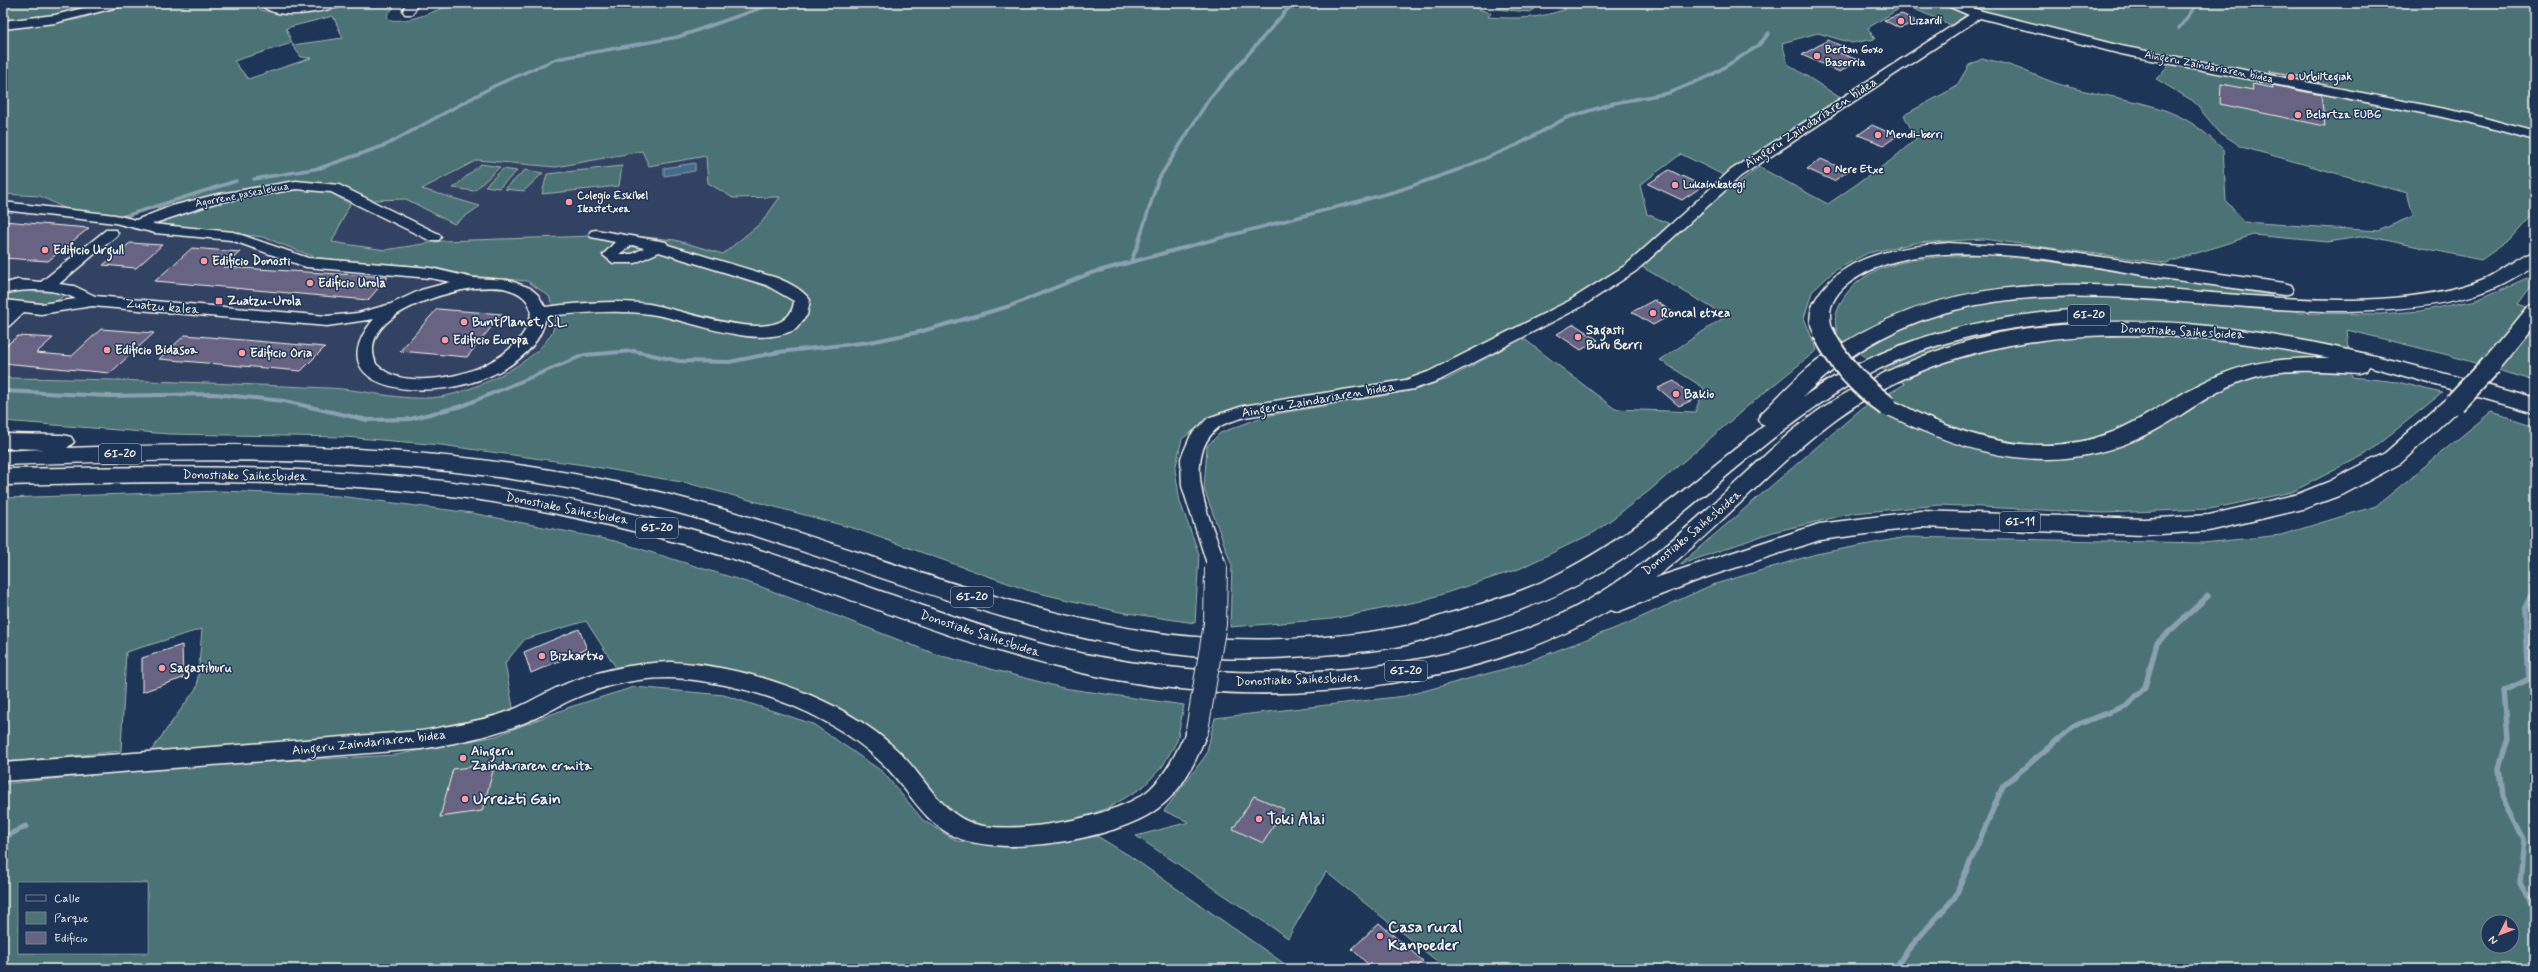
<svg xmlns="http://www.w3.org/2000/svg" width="2538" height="972" font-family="Mynerve,sans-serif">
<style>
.built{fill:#334364}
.green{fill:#4c7375;stroke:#a0b2ae;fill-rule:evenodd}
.water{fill:#426c8a;stroke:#89a1b0}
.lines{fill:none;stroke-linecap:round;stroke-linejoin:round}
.stream-far2{stroke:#89a1b0;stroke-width:3.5}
.stream-far1{stroke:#89a1b0;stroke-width:4}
.stream{stroke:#89a1b0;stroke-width:5.5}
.building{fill:#676483;stroke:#f4f1e8}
.street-casing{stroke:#f4f1e8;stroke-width:3}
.highway-casing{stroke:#f4f1e8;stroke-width:3}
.street{fill:#1d3557;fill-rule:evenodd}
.highway{fill:#1d3557;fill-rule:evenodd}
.street-bridge-far1-casing{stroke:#f4f1e8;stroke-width:20;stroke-linecap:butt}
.street-bridge-casing{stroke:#f4f1e8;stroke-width:24;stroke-linecap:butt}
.highway-bridge-casing{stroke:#f4f1e8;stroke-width:24;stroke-linecap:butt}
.street-bridge-far1{stroke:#1d3557;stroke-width:17}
.street-bridge{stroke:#1d3557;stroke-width:22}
.highway-bridge{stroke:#1d3557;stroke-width:20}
.poi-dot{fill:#ff9aa2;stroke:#1d3557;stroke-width:1.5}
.labels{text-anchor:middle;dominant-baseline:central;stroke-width:3;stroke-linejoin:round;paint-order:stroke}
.far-poi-label{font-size:11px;font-weight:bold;fill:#f4f1e8;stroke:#1d3557;text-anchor:start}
.far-street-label{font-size:11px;fill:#f4f1e8;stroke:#1d3557}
.shield{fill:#1d3557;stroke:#b4b9bc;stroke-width:1}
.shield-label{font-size:12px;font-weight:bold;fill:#f4f1e8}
.street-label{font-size:13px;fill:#f4f1e8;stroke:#1d3557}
.poi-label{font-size:13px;font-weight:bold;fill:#f4f1e8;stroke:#1d3557;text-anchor:start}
.near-poi-label{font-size:16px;font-weight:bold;fill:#f4f1e8;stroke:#1d3557;text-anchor:start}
</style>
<rect width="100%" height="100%" fill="#1d3557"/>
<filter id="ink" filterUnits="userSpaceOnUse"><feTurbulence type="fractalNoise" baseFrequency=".025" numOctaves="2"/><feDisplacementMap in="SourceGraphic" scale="8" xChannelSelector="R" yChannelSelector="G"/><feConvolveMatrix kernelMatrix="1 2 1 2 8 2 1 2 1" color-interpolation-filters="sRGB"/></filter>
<g filter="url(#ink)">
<!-- built -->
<g class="built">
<polygon points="642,151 649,166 706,156 708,183 733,198 781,197 762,222 723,254 675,240 624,235 442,241 385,250 332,242 350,204 372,200 406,199 477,160 556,167"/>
<polygon points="3,194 40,196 68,210 122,216 157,225 263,237 317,258 433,267 470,276 527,281 549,296 555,320 545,343 516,367 478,386 440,397 396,398 333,388 127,379 3,378"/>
</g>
<!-- green -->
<g class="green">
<polygon points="3,3 110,3 77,13 3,23"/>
<path d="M128,3h127l6,7 23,5 34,-3 32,-9h48l-11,12 2,5c24,3 45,-10 68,-17h1001l33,10 -3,4c31,2 49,2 78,-8l-22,-6h395l30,10 -18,12 -46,-20 -37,23 7,11 -23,4 -34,-10 -36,10 6,21 54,35 -117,77 -44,-22 -41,31 7,29 23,10 -62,57 -169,89 -41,11 -98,15 -84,18 -34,25 -7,31 5,32 19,52 -4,69 -75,-11 -90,-21 -174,-62 -169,-46 -103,-18 -143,-20 -96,-8 -176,-3 -166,-13v-43c108,1 216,5 324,10 38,1 73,14 112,9 31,-4 116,-40 116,-78 0,-7 -4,-16 -6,-23l-22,-15 -57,-5 -37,-9 -116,-9 -54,-21 -106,-12 -1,-5 22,-10 113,-22 37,3 22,13 -18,38 53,8 57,-9 182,-6 51,5 48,14 39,-32 18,-25 -47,1 -25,-15 -2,-27 -57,10 -7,-15 -86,16 -79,-7 -55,29 58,17 -26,18 -48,-25 -34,1 -34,-15 -40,-3 -46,5 -130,29 -54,-6 -28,-14 -37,-2v-164l77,-11zM333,16l10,22 -51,7 9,12 10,1 -63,21 -14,-18 58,-18 -6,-15z"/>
<polygon points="1502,3 1518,3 1535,9 1530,12 1495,9"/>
<polygon points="1953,3 2535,3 2535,133 2475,115 2094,41 1978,12"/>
<path d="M1982,59c30,3 55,19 83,27 42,12 91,14 128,38 11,7 21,17 30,25l3,52 18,21 134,9 35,-15 -6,-23 -165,-46 -23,-15 -26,-31 -37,-22 16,-18 300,60 63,18v73l-24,27 -30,21 -115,-24 -38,6 -75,-7 -87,28 -183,-24 -68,4 -47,10 -34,18 -22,21 -8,26 13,32 -68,55 -100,86 -54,41 -76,37 -98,32 -89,18 -102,8 2,-61 -28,-77 3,-43 13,-13 45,-17 145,-25 38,-12 75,-41 92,71 80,3 9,-24 -44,-28 66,-44 -84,-49 75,-69 42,-31 69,37 62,-43 26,-22 -12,-24 52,-28 13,-22z"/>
<polygon points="481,164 500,167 474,191 453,188"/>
<polygon points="622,166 619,186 542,194 547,174"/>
<polygon points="503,169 517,171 499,188 485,186"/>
<polygon points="525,170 543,173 524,191 505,189"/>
<path d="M1993,255l103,12 175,28 28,18 82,1 39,-3 57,-11 50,-22 8,3 -17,23 17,6v71l-87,-26 -101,-25 5,47 46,5 44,11 -76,61 -74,38 -82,17 -106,4 -164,-8 -86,8 -81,19 -94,33 182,-156 44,-25 -67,-45c-1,-7 -4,-17 -2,-24 17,-61 106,-59 157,-60z"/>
<path d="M17,290l44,3 2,3c-9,11 -48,9 -60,3l1,-5z"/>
<path d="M2491,412l44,14v543h-1094l2,-3 -117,-94 -38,66 -152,-102 53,-14 -25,-11 42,-56 9,-37 190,-22 114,-31 107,-41 86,-39 104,-31 90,-17 297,6 78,-8 95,-29zM2488,922h24v24h-24z"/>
<polygon points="221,491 339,496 472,513 615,541 759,586 938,655 1063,688 1184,705 1177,741 1162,767 1143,787 1110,807 1069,823 1027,829 994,829 956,816 800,692 617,669 586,621 525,639 505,663 514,713 426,731 151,751 197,687 202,629 126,652 121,751 3,763 3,498"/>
<path d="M634,687l90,8 89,29 70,48 40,48 34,21 56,6 84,-11 33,20 162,113h-1289v-185l165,-17 227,-12 101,-19 74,-29zM19,883h128v70h-128z"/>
</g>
<!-- water -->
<polygon class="water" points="695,163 695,171 664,176 664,168"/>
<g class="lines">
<!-- stream-far2 -->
<g class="stream-far2">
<polyline points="2179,28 2198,3"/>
<polyline points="254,179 320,168 386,145 494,86 556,59 678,37 775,3"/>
<polyline points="122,217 236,181"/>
<polyline points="1136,250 1158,180 1209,99 1293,3"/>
<polyline points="1175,250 1397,191 1460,169 1517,145 1566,118 1614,103 1669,93 1710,76 1758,46 1769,33"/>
</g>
<!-- stream-far1 -->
<g class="stream-far1">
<polyline points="1131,262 1136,249"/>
<polyline points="3,391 109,396 214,394 284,401 367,420 410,419 462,406 584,355 634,351 679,361 729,362 779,352 870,342 919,332 1010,306 1091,273 1179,249"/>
<polyline points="2533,455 2535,458"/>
</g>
<!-- stream -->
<g class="stream">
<polyline points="2535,589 2525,610 2529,679 2504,691 2508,738 2499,768 2502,797 2524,839 2520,883 2535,913"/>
<polyline points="3,838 26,826"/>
<polyline points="1895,969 1906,952 1955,897 2003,786 2074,726 2128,705 2145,687 2157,643 2208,596"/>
</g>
</g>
<!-- building -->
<g class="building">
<polygon points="1902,14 1918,22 1899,28 1884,20"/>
<polygon points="1828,40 1844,47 1837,52 1858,60 1840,72 1802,55"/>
<polygon points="2270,71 2318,80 2319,83 2271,74"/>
<polygon points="2221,84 2253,90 2252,84 2273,88 2272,85 2321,95 2325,126 2220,104"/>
<polygon points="1872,125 1897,136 1884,145 1858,135"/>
<polygon points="1821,159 1848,171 1834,181 1807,169"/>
<polygon points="1669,170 1703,186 1682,200 1648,184"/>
<polygon points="3,221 89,228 48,261 3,258"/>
<polygon points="130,243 162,245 136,268 103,265"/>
<polygon points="192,248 240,252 224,267 388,277 368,300 155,281"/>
<polygon points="1654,300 1674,313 1653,325 1632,312"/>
<polygon points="437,309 502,314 467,357 400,351"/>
<polygon points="1574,324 1598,340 1581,350 1557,334"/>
<polygon points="101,329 154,333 110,373 3,363 3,348 18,336 53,338 36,353 72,356"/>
<polygon points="185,335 325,347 301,371 159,359"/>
<polygon points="1674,381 1695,399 1679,406 1658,388"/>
<polygon points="579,629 587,649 531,673 524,652"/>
<polygon points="182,645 183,678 142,692 142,658"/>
<polygon points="495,764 482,811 440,817 453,769"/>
<polygon points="1254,796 1284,809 1263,843 1233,829"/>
<polygon points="1379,923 1423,961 1415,969 1373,969 1352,949"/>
</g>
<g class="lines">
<!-- street casing -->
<g class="street-casing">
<g id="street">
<polygon points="104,3 124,3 122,6 55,23 3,29 3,21 55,15"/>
<path d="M260,3l32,4 52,-4 -2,3c-19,5 -68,17 -82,-3z"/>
<polygon points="406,3 418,3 413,14 405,14 403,11"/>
<path d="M1941,3h17l24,8 139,35 349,68 65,18v8l-67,-18 -347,-68 -141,-36 -239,158 -105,95 -55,36 -141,73 -26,9 -169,28c-8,3 -19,5 -26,10 -41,32 -6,98 7,138l-3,5 -7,2 -7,-2 -27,-84 -1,-28 10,-23 17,-17 35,-12 163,-26 22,-8 141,-71 57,-36 105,-95 238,-155z"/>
<path d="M296,181l43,4 100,49 2,3 -2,3h-10l-98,-48 -35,-3 -81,14 -63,21 81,8 75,26 122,10 43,10 35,2 22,8 8,7 7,12c35,-4 70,-7 104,-3 30,4 141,49 145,-3l-28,-16 -107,-33 -24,11h-22l-10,-8 12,-13 -24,-5 -2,-3 2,-3 5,-1 70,12 2,3 109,33c12,5 25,11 33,22l-3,15 -11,14c-42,22 -103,-9 -146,-15 -34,-5 -70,-1 -104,2 -16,96 -252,99 -172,3l-47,7 -235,-20 -51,8 -17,-2 -15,14 -6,1v-13l4,-4h-4v-10l38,4 35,-5c-20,-11 -51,-11 -73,-5v-10l14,-4 24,2 65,-52h10l2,3 -2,3 -57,48 15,2 21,10 232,20 31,-3 33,-9 30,-14 30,-8 -21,-4 -124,-11 -75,-27 -76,-7 -40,-10 -112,-13v-8l112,13 21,5 36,-14 42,-11zM632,245l12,3 -12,6h-13zM473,288c11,0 23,-2 34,1 43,12 19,49 -5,66 -22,15 -49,23 -75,24 -20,1 -37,-1 -51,-15 -20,-48 65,-71 97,-76z"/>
<path d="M671,662c75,4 171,35 226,88 25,23 40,58 72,72 38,16 151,-5 181,-33 20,-19 28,-41 40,-65l7,-3 7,3 4,6c-11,29 -25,61 -51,79 -40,30 -155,49 -201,28 -34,-15 -48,-49 -73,-73 -50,-50 -128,-78 -197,-85 -39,-4 -80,5 -115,21 -15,7 -29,16 -45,22 -34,14 -69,21 -105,27l-418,32v-18l418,-32c28,-5 56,-9 83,-18 18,-6 35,-17 52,-25 36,-16 75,-25 115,-26z"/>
</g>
</g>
<!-- highway casing -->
<g class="highway-casing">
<g id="highway">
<path d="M1949,243l89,5 246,35 7,2 2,4 -2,4 -7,2c-43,-6 -86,-12 -129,-18 -84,-13 -234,-49 -306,6 -10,7 -20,21 -19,33 0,8 4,14 0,20l-7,2 -7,-2c-8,-11 -7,-26 0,-37 27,-46 86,-52 133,-56z"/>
<path d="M2535,251v14c-12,7 -24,15 -37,21 -42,20 -105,24 -151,25 -192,2 -388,-69 -544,86 83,-59 180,-81 280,-88l7,2 3,4 -3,4 -7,2c-74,5 -146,17 -212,52 -71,37 -133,95 -195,145 -20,16 -39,33 -61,46 -48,30 -98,49 -152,64 -18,5 -35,12 -53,16 -25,6 -51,8 -76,10 -48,4 -96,7 -143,2 -191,-20 -367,-109 -552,-153 -209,-50 -423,-46 -636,-38v-14l41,-2 -41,-1v-14l60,1 8,2 3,5 -7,6c191,-7 383,-4 570,39 171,38 333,116 507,144 82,13 185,11 267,-6 15,-3 28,-9 43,-13 38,-11 73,-21 108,-40 74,-38 138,-96 203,-147l-4,-1 -3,-5 3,-5c19,-19 38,-40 60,-56 175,-126 365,-49 558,-59 35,-2 73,-7 105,-20 18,-8 32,-23 51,-28z"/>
<polygon points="2535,305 2535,324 2498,370 2491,371 2484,370 2481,365 2484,360 2528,307"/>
<path d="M2097,322c31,0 61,-1 91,2 119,11 233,42 347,75v14l-166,-47 -3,5 -7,2c-36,-2 -76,-6 -111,6 -36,11 -64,37 -98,54 -94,48 -181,23 -270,-22l-3,-5 3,-5 7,-2c14,4 26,12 39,18 37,16 78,29 119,28 78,0 110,-43 175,-70 34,-15 72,-17 110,-17 -165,-33 -350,-44 -493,60 -65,48 -118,111 -182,160l164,-54 102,-13 223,8 65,-4 89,-21 30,-12 57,-29 63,-55 7,-2 7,2 3,5 -64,60 -57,31 -41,15 -94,22 -65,4 -223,-8 -101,13 -119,39 -76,30 -8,3 -7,-2c-68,39 -142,61 -219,73 -120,20 -243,10 -361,-23 -98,-27 -192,-67 -290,-99 -63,-20 -127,-36 -192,-49 -178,-37 -364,-31 -545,-27v-16c208,-4 417,-6 621,43 87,20 171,49 256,79 56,19 111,40 169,55 98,24 198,32 299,23 84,-8 170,-28 244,-71 45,-27 85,-61 123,-96 41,-37 80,-80 128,-107 51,-30 107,-52 166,-64 29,-5 59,-6 88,-9z"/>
</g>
</g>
<!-- street -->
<use href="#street" class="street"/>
<!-- highway -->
<use href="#highway" class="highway"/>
<!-- street-bridge-far1 casing -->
<g class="street-bridge-far1-casing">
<polyline id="street-bridge-far1" points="1216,568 1216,565"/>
</g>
<!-- street-bridge casing -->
<g class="street-bridge-casing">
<polyline id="street-bridge" points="1197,730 1215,624 1216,567"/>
</g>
<!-- highway-bridge casing -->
<g class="highway-bridge-casing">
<g id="highway-bridge">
<path d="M1823,332c15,31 36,53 64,74"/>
<polyline points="2455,403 2491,365"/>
</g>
</g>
<!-- street-bridge-far1 -->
<use href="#street-bridge-far1" class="street-bridge-far1"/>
<!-- street-bridge -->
<use href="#street-bridge" class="street-bridge"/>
<!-- highway-bridge -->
<use href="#highway-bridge" class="highway-bridge"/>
</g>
</g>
<!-- markers -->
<g class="poi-dot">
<circle cx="1901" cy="21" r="4"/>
<circle cx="1817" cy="56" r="4"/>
<circle cx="2291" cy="77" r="4"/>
<circle cx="2298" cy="115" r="4"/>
<circle cx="1878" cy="135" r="4"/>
<circle cx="1827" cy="170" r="4"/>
<circle cx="1675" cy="185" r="4"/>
<circle cx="569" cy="202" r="4"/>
<circle cx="45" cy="250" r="4"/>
<circle cx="204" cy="261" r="4"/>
<circle cx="310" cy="283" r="4"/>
<rect x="215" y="297" width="8" height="8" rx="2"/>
<circle cx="1653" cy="313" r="4"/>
<circle cx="464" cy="322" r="4"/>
<circle cx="1578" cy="337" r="4"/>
<circle cx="445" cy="340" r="4"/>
<circle cx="107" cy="350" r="4"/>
<circle cx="242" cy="353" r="4"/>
<circle cx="1676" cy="394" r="4"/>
<circle cx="542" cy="656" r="4"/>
<circle cx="162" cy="668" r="4"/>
<circle cx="463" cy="758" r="4"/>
<circle cx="465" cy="799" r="4"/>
<circle cx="1259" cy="819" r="4"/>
<circle cx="1380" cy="936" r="4"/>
</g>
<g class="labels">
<!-- far-poi labels -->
<g class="far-poi-label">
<text x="1909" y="21">Lizardi</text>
<text x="1825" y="50">Bertan Goxo<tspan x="1825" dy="13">Baserria</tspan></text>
<text x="2299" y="77">Urbiltegiak</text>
<text x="2306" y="115">Belartza EUBG</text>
<text x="1886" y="135">Mendi-berri</text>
<text x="1835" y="170">Nere Etxe</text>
<text x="1683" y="185">Lukainkategi</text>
<text x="577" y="196">Colegio Eskibel<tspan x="577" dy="13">Ikastetxea</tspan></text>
</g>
<!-- far-street labels -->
<g class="far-street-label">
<text transform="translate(2209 67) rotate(11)">Aingeru Zaindariaren bidea</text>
<text transform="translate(242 195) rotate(-11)">Agorrene pasealekua</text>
</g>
<!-- shield labels -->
<g class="shield">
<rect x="2068" y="305" width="42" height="20" rx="3"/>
<rect x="99" y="444" width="42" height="20" rx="3"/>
<rect x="2000" y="512" width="40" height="20" rx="3"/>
<rect x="636" y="518" width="42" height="20" rx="3"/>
<rect x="951" y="587" width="42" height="20" rx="3"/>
<rect x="1385" y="661" width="42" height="20" rx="3"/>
</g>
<g class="shield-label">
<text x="2089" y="315">GI-20</text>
<text x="120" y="454">GI-20</text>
<text x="2020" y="522">GI-11</text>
<text x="657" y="528">GI-20</text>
<text x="972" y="597">GI-20</text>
<text x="1406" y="671">GI-20</text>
</g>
<!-- street labels -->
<g class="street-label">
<text transform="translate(1811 123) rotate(-33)">Aingeru Zaindariaren bidea</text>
<text transform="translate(162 307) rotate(5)">Zuatzu kalea</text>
<text transform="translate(2182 332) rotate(3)">Donostiako Saihesbidea</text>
<text transform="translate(1318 400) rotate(-10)">Aingeru Zaindariaren bidea</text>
<text transform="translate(245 476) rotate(1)">Donostiako Saihesbidea</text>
<text transform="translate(567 509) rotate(11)">Donostiako Saihesbidea</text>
<text transform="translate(1692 533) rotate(-40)">Donostiako Saihesbidea</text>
<text transform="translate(980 634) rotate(18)">Donostiako Saihesbidea</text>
<text transform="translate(1298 680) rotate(-2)">Donostiako Saihesbidea</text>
<text transform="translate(369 743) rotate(-6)">Aingeru Zaindariaren bidea</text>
</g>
<!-- poi labels -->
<g class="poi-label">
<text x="53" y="250">Edificio Urgull</text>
<text x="212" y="261">Edificio Donosti</text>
<text x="318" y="283">Edificio Urola</text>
<text x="227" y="301">Zuatzu-Urola</text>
<text x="1661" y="313">Roncal etxea</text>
<text x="472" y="322">BuntPlanet, S.L.</text>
<text x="1586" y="330">Sagasti<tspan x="1586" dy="15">Buru Berri</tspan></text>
<text x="453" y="340">Edificio Europa</text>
<text x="115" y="350">Edificio Bidasoa</text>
<text x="250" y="353">Edificio Oria</text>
<text x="1684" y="394">Bakio</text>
<text x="550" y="656">Bizkartxo</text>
<text x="170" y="668">Sagastiburu</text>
<text x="471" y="751">Aingeru<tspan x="471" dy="15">Zaindariaren ermita</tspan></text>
</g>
<!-- near-poi labels -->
<g class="near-poi-label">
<text x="473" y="799">Urreizti Gain</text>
<text x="1267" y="819">Toki Alai</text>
<text x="1388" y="927">Casa rural<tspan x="1388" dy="18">Kanpoeder</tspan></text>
</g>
</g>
<!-- margin -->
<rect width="2538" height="972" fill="none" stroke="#1d3557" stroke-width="16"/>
<rect x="8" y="8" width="2522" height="956" fill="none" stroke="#f4f1e8" stroke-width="1.5" filter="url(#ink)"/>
<!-- legend -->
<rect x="18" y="882" width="130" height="72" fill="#1d3557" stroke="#738091"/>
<rect x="26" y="895" width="20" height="6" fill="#1d3557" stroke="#738091"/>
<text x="54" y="902" font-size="12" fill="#f4f1e8">Calle</text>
<rect x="26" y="912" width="20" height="12" fill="#4c7375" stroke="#738091"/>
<text x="54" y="922" font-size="12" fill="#f4f1e8">Parque</text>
<rect x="26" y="932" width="20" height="12" fill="#676483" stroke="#738091"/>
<text x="54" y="942" font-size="12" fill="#f4f1e8">Edificio</text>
<!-- north arrow -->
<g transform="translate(2500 934) rotate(228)"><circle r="19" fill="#1d3557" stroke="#738091"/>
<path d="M0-3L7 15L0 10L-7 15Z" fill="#ff9aa2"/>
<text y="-6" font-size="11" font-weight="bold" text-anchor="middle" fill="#f4f1e8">N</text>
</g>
</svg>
